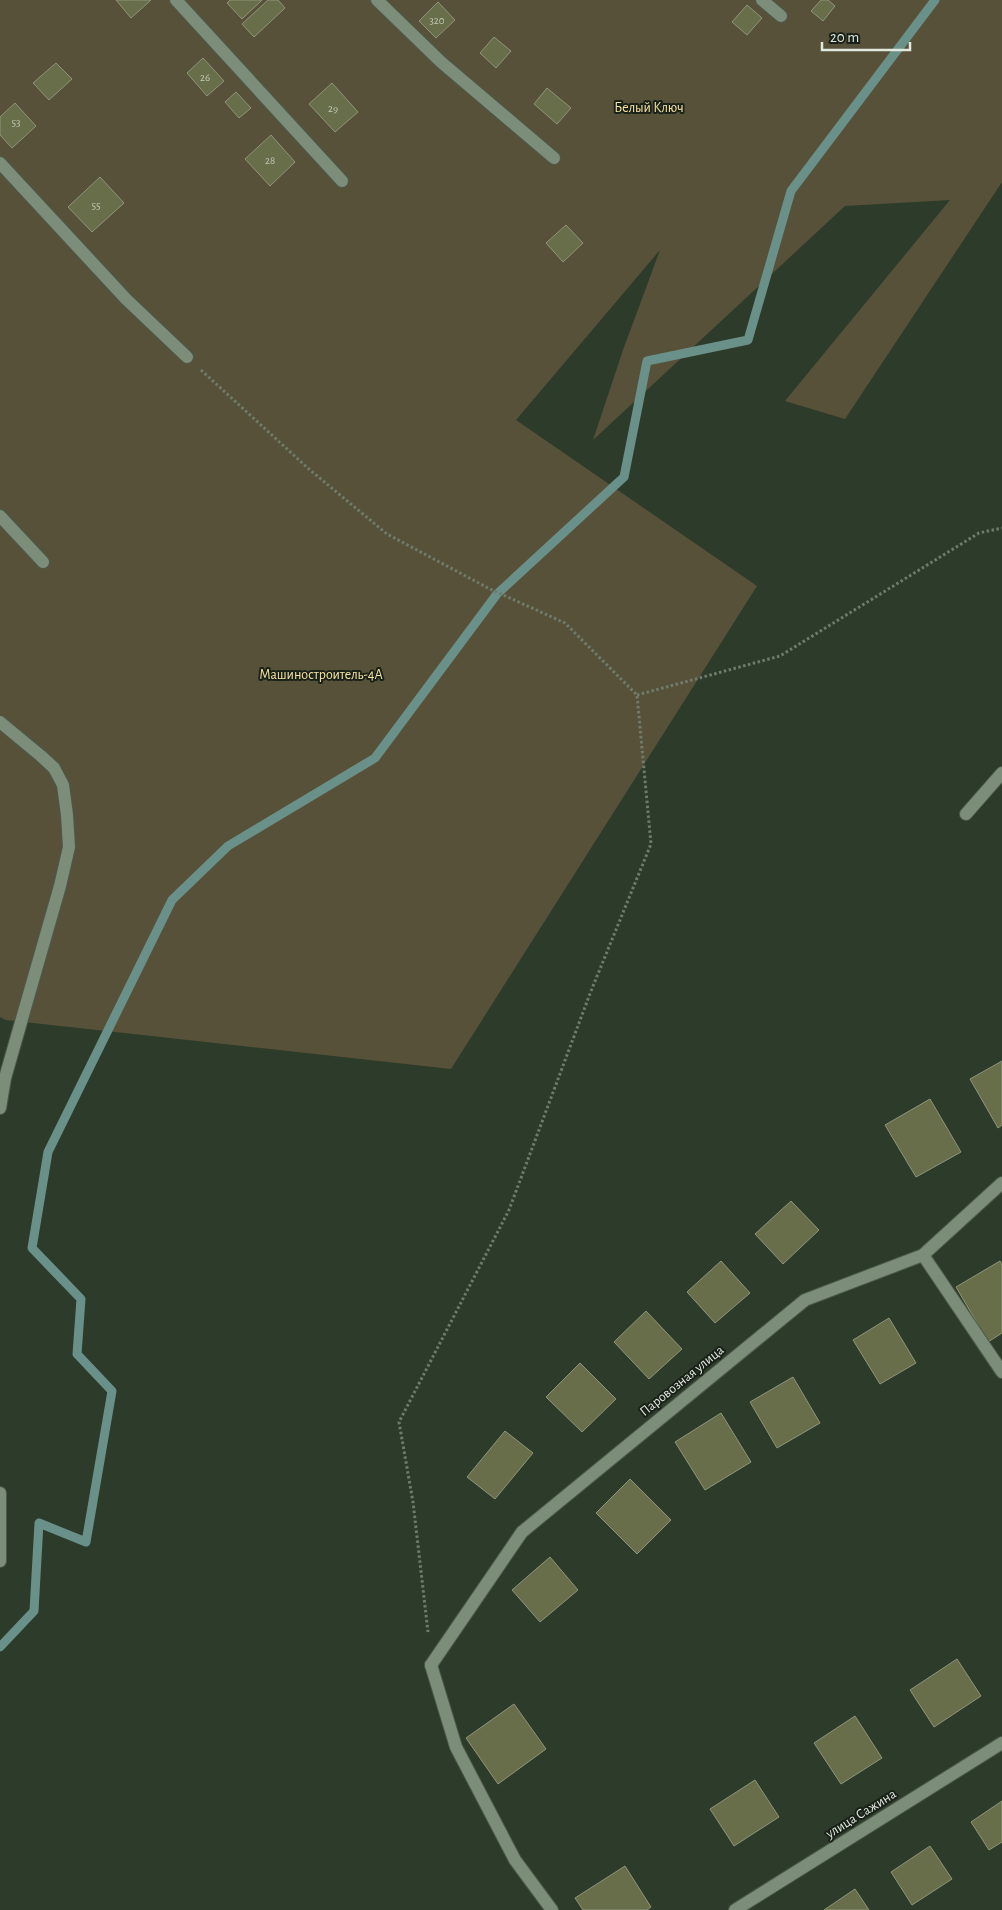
<svg xmlns="http://www.w3.org/2000/svg" width="1002" height="1910" font-family="'Alegreya Sans',sans-serif">
<style>
.green{fill:#585139}
.lines{fill:none;stroke-linecap:round;stroke-linejoin:round}
.stream{stroke:#6a908a;stroke-width:9}
.building{fill:#676e49;stroke:#8f957c}
.lane-casing{stroke:#4d5a4b;stroke-width:14}
.street-casing{stroke:#4d5a4b;stroke-width:14}
.path{stroke:#6f7c6c;stroke-width:3;stroke-dasharray:2.5 2.5;stroke-linecap:butt}
.lane{stroke:#7c8e79;stroke-width:12}
.street{stroke:#7c8e79;stroke-width:12}
.labels{text-anchor:middle;dominant-baseline:central;stroke-width:4;stroke-linejoin:round;paint-order:stroke}
.number-label{font-size:11px;fill:#c1cab8}
.park-label{font-size:14px;fill:#f5e2a1;stroke:#1a2119}
.street-label{font-size:14px;fill:#dfe9dd;stroke:#1a2119}
</style>
<rect width="100%" height="100%" fill="#2d3c2a"/>
<!-- green -->
<polygon class="green" points="0,0 1002,0 1002,182 845,419 785,401 950,200 845,206 593,440 623,350 660,250 516,420 757,586 451,1069 6,1020 0,1017"/>
<g class="lines">
<!-- stream -->
<polyline class="stream" points="0,1647 34,1611 39,1523 86,1542 112,1391 77,1354 81,1299 32,1248 48,1152 172,900 228,846 375,758 497,594 624,477 647,361 748,340 791,191 935,0"/>
</g>
<!-- building -->
<g class="building">
<polygon points="116,0 151,0 131,18"/>
<polygon points="230,0 262,0 242,19 227,3"/>
<polygon points="268,0 278,0 285,8 254,37 242,24"/>
<polygon points="821,0 828,0 835,6 823,21 811,11"/>
<polygon points="438,2 455,20 436,38 419,21"/>
<polygon points="747,5 762,18 747,35 732,22"/>
<polygon points="494,37 511,51 496,68 480,53"/>
<polygon points="203,58 224,81 207,96 187,73"/>
<polygon points="56,63 72,79 49,100 33,83"/>
<polygon points="332,83 358,112 335,132 309,104"/>
<polygon points="547,88 571,108 557,124 534,104"/>
<polygon points="236,92 251,108 239,118 225,102"/>
<polygon points="15,103 36,126 12,148 0,135 0,117"/>
<polygon points="271,135 295,162 270,186 245,159"/>
<polygon points="100,177 124,203 92,232 68,207"/>
<polygon points="566,225 583,243 563,262 546,243"/>
<polygon points="1002,1061 1002,1125 998,1128 970,1079"/>
<polygon points="930,1099 961,1152 916,1177 885,1125"/>
<polygon points="791,1201 819,1230 783,1264 755,1234"/>
<polygon points="721,1261 750,1293 715,1323 687,1292"/>
<polygon points="1000,1261 1002,1265 1002,1333 988,1342 956,1287"/>
<polygon points="646,1311 682,1349 649,1379 614,1342"/>
<polygon points="889,1318 916,1363 880,1384 853,1340"/>
<polygon points="580,1363 616,1399 582,1432 546,1397"/>
<polygon points="793,1377 820,1423 777,1448 750,1402"/>
<polygon points="721,1413 751,1462 705,1490 675,1442"/>
<polygon points="505,1431 533,1453 495,1499 467,1477"/>
<polygon points="630,1479 671,1520 637,1554 596,1513"/>
<polygon points="550,1557 578,1590 540,1622 512,1590"/>
<polygon points="957,1659 981,1696 934,1727 910,1690"/>
<polygon points="514,1704 546,1749 498,1784 466,1738"/>
<polygon points="855,1716 882,1758 841,1784 814,1743"/>
<polygon points="755,1780 779,1817 734,1846 710,1809"/>
<polygon points="1002,1801 1002,1842 989,1850 971,1822"/>
<polygon points="930,1846 952,1879 912,1905 891,1872"/>
<polygon points="625,1866 651,1907 647,1910 583,1910 575,1898"/>
<polygon points="855,1889 869,1910 824,1910"/>
</g>
<g class="lines">
<!-- lane casing -->
<g class="lane-casing">
<g id="lane">
<polyline points="176,0 342,181"/>
<polyline points="377,0 441,62 554,158"/>
<polyline points="762,0 781,16"/>
<polyline points="0,163 126,299 187,357"/>
<polyline points="0,516 43,562"/>
<polyline points="0,722 41,756 54,768 63,785 67,815 69,847 60,886 5,1078 0,1108"/>
<polyline points="0,1493 0,1561"/>
<polyline points="431,1665 456,1747 515,1860 552,1910"/>
</g>
</g>
<!-- street casing -->
<g class="street-casing">
<g id="street">
<polyline points="966,814 1002,773"/>
<polyline points="923,1255 1002,1372"/>
<polyline points="431,1665 522,1532 805,1300 923,1255 1002,1183"/>
<polyline points="735,1910 1002,1743"/>
</g>
</g>
<!-- path -->
<g class="path">
<polyline points="201,370 310,470 387,534 490,589 565,623 637,695 651,844 591,991 509,1210 399,1422 413,1502 428,1632"/>
<polyline points="637,695 780,656 979,533 1002,528"/>
</g>
<!-- lane -->
<use href="#lane" class="lane"/>
<!-- street -->
<use href="#street" class="street"/>
</g>
<g class="labels">
<!-- number labels -->
<g class="number-label">
<text x="437" y="20">320</text>
<text x="205" y="77">26</text>
<text x="333" y="108">29</text>
<text x="16" y="122">53</text>
<text x="270" y="160">28</text>
<text x="96" y="205">55</text>
</g>
<!-- park labels -->
<g class="park-label">
<text x="649" y="108">Белый Ключ</text>
<text x="321" y="675">Машиностроитель-4А</text>
</g>
<!-- street labels -->
<g class="street-label">
<text transform="translate(682 1381) rotate(-39)">Паровозная улица</text>
<text transform="translate(861 1814) rotate(-32)">улица Сажина</text>
</g>
</g>
<!-- scale -->
<path d="M822 42v8h88v-8" fill="none" stroke="#dfe9dd" stroke-width="2.5"/>
<text x="830" y="42" font-size="15" fill="#dfe9dd" stroke="#1a2119" stroke-width="4" paint-order="stroke">20 m</text>
</svg>
